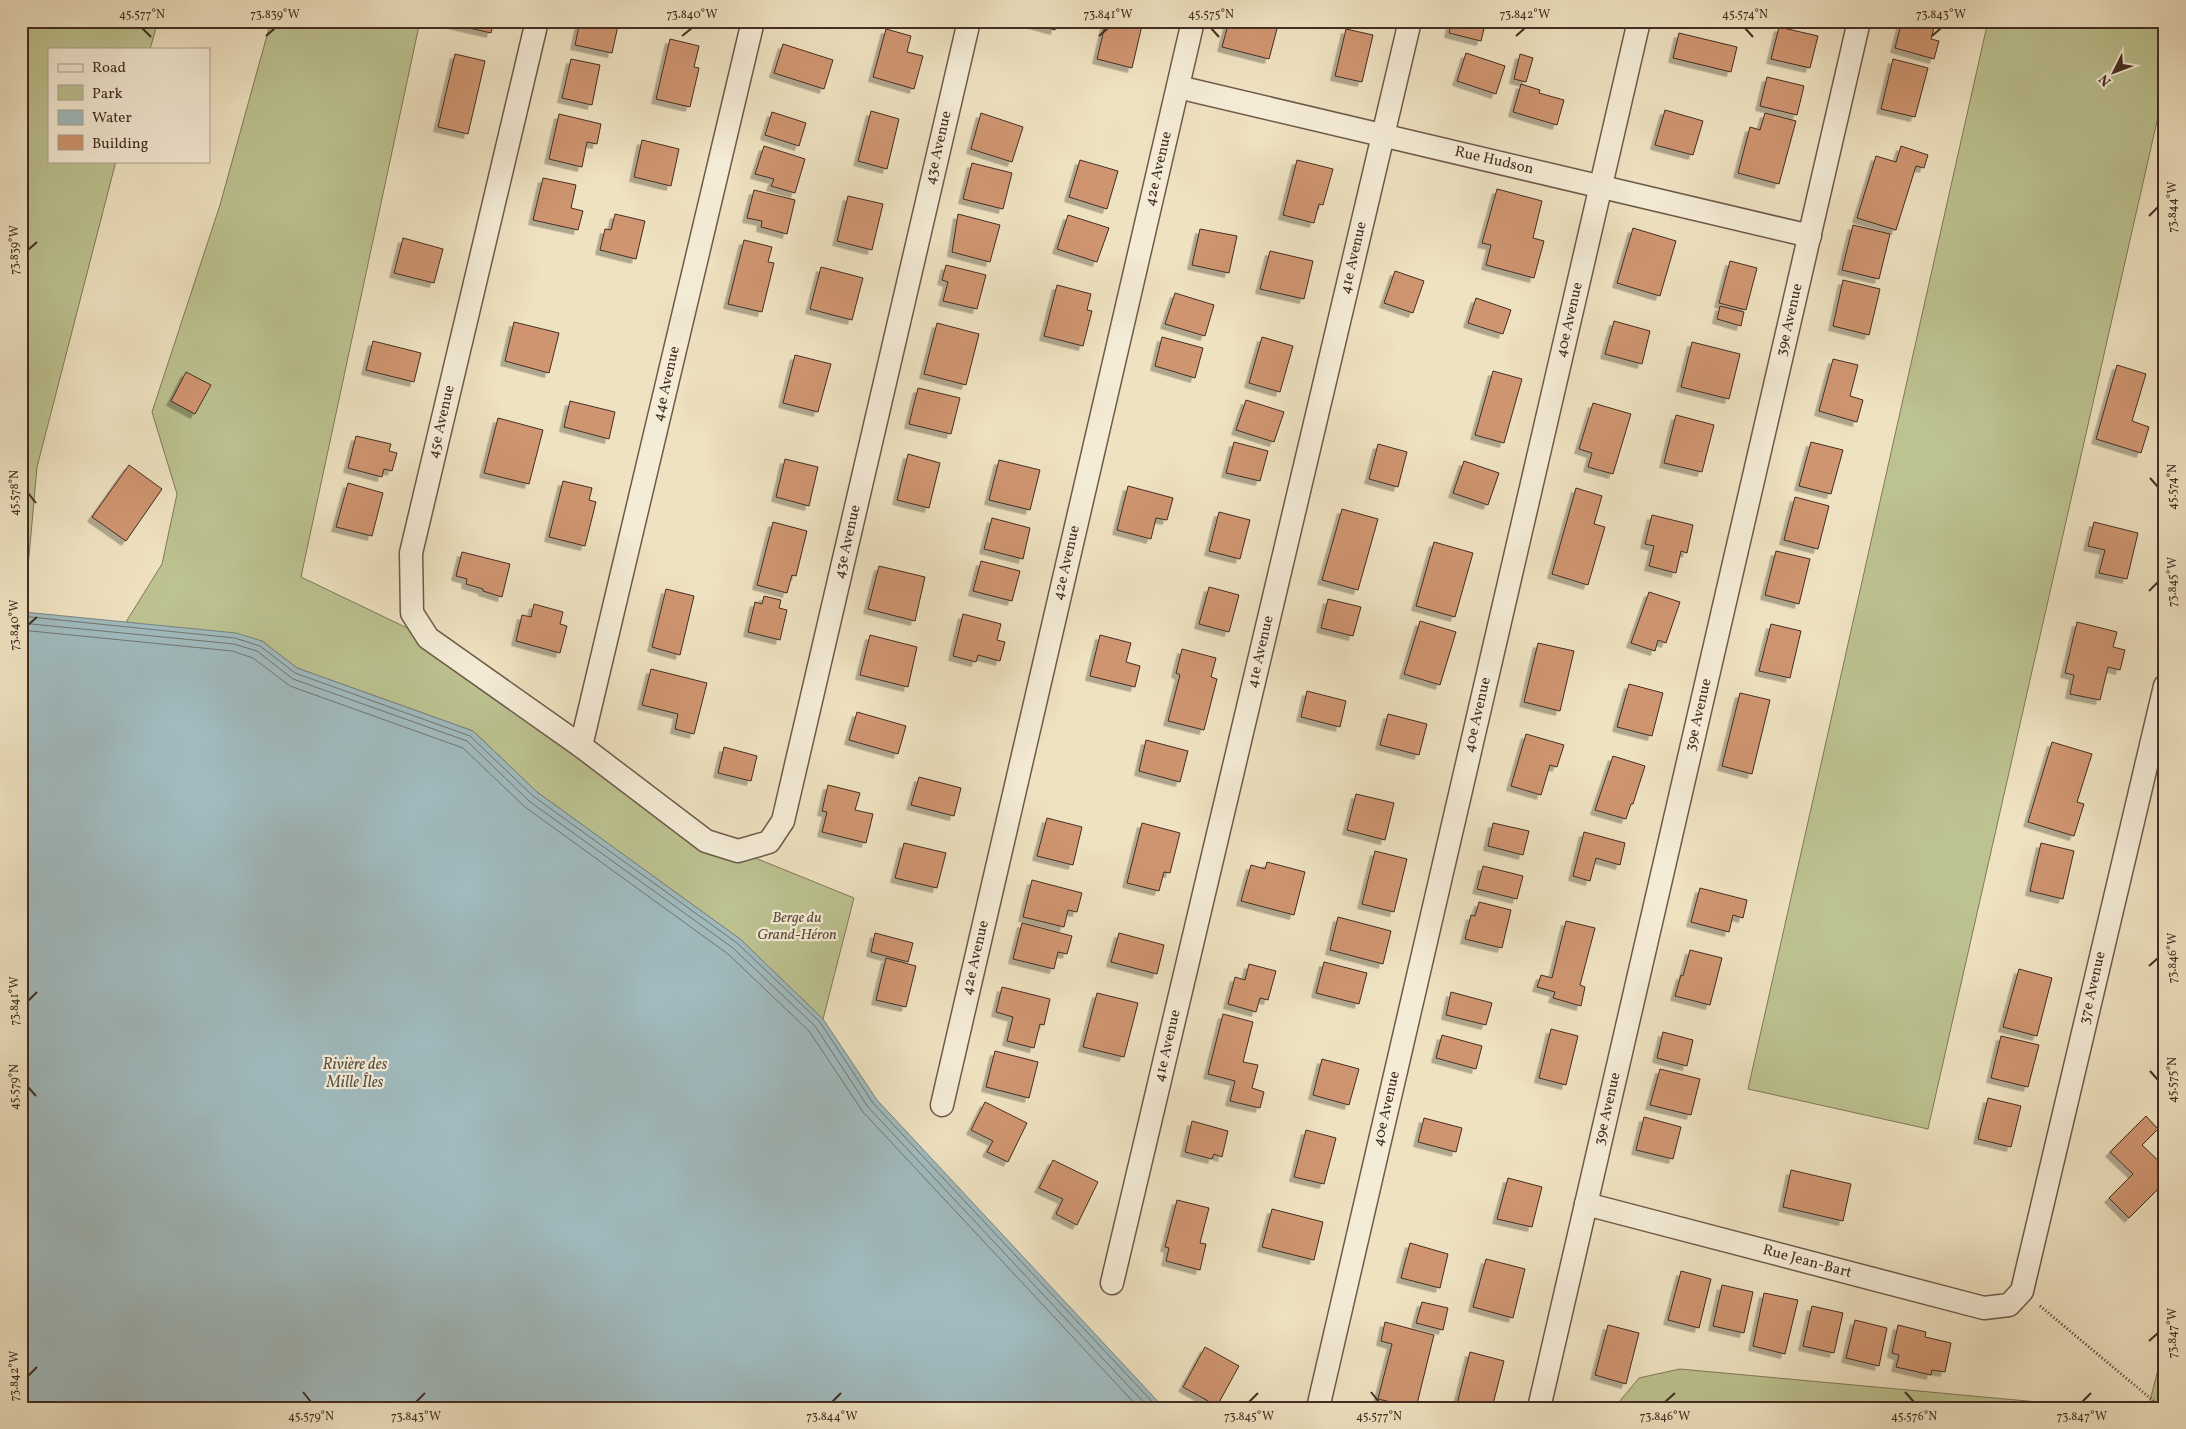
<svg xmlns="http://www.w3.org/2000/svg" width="2186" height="1429" font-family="Vollkorn,serif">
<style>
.green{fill:#bcc290;stroke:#807859}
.water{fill:#a0babe;stroke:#7b8280}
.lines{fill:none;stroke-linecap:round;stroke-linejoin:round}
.shore{stroke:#727470;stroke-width:1}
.building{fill:#cf9571;stroke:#432d22;filter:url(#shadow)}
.street-casing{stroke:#6e5a4a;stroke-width:25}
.path{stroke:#432d22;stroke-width:3;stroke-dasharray:1 2.5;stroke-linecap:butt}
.street{stroke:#f5ecd7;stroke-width:22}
.ticks{fill:none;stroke:#432d22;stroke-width:2}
.labels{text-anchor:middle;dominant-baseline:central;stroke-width:4.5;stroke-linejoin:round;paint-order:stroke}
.street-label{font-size:15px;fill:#432d22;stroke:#f5ecd7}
.park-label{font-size:15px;font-style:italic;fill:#5b4b38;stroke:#f5ecd7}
.water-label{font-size:16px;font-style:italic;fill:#5a5049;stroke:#f5ecd7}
.neatline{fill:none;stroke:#432d22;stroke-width:2}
.ticks-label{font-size:12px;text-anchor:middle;fill:#432d22}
</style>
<defs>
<filter id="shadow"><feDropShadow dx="-4.5" dy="4.5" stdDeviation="0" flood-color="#0004"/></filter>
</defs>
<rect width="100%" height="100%" fill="#efe2c1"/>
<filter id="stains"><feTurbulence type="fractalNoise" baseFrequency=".004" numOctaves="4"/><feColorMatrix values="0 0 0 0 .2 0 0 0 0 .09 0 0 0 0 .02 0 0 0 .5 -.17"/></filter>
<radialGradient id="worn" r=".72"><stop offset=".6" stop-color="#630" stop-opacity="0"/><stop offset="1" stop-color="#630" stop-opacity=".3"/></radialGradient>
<!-- green -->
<g class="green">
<polygon points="21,21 158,21 150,49 49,49 49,161 116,161 37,467 24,612 21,608"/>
<polygon points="271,21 420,21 301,577 428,638 738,851 854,898 823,1019 740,939 537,792 473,731 297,668 262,641 126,622 162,564 177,494 152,412 220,205"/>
<polygon points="1988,21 2165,21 2165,86 1928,1129 1748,1089"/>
<polygon points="2165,1343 2165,1408 2148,1408"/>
<polygon points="1680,1369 2103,1408 1614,1408 1639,1378"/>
</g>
<!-- water -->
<polygon class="water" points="21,608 24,612 236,633 262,641 297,668 473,731 537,792 740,939 823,1019 877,1100 1164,1408 21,1408"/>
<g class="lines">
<!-- shore -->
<g class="shore">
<polyline points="21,616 235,638 260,646 295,673 470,736 533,796 737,943 820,1022 873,1103 1158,1408"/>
<polyline points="21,623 234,644 257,651 293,679 467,741 529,801 733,948 815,1026 868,1107 1149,1408"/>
<polyline points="21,630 232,651 253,658 290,686 463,748 525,807 728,954 809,1031 863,1112 1139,1408"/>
</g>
</g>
<!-- building -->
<g class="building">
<polygon points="453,21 494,21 491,33 452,24"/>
<polygon points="580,21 619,21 612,53 575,45"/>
<polygon points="1022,21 1057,21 1055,30"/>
<polygon points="1106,21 1143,21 1132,68 1097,59"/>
<polygon points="1229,21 1264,21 1278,25 1269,59 1222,47"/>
<polygon points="1452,21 1486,21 1481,41 1449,33"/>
<polygon points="1902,21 1936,21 1931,39 1939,41 1934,59 1895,48"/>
<polygon points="1779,27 1818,36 1810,68 1771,59"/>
<polygon points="886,29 911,36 907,52 923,56 914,89 873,77"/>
<polygon points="1346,29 1373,35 1362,82 1335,76"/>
<polygon points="1679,33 1737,47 1731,72 1673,58"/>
<polygon points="670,39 699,46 694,67 699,68 690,107 656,99"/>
<polygon points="783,44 833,60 824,89 774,73"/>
<polygon points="1466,53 1505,66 1496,94 1457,81"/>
<polygon points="455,54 485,61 468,134 438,127"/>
<polygon points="1520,54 1533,58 1526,82 1514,79"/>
<polygon points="571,59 600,65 592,105 562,98"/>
<polygon points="1893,59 1928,68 1915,117 1881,109"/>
<polygon points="1767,77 1804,86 1797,115 1760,106"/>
<polygon points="1521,84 1540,90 1539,93 1564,100 1557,125 1513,112"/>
<polygon points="1665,110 1703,121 1693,155 1655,145"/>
<polygon points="871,111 899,119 887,169 858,161"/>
<polygon points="772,112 806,123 799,146 765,135"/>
<polygon points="981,113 1023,127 1012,162 971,149"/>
<polygon points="1765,113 1796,121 1779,184 1738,173 1750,127 1760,130"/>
<polygon points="559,114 601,124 597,144 587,142 582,167 549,159"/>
<polygon points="642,140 679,149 671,186 634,177"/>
<polygon points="764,146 805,159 795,193 771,186 774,179 755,174"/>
<polygon points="1901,146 1928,155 1924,168 1916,166 1896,230 1857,218 1876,156 1896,162"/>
<polygon points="1080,160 1118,171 1107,209 1069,197"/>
<polygon points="1297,160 1333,169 1323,205 1319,204 1314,223 1283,215"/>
<polygon points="972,163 1012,173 1003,209 963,199"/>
<polygon points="543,178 576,185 571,208 583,211 578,230 533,220"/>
<polygon points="1497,189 1542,201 1533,238 1544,241 1534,278 1486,265 1491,245 1482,243"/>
<polygon points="754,190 795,200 787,234 761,227 762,221 747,218"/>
<polygon points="848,196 883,204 872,250 837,241"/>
<polygon points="615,214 645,221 636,259 600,250 605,229 611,230"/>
<polygon points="958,214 1000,225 990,262 952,252"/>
<polygon points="1068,215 1109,228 1097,262 1057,249"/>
<polygon points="1853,225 1890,234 1879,279 1842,270"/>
<polygon points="1633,228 1676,241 1660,296 1617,283"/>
<polygon points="1200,229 1237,236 1229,273 1192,265"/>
<polygon points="403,238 443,249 434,283 394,273"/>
<polygon points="744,240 772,247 768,262 774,263 762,312 728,304"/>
<polygon points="1270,251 1313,261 1304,299 1260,289"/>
<polygon points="1730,261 1757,268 1746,310 1719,303"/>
<polygon points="946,265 986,275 977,309 943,301 948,282 942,280"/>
<polygon points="821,267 863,278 852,320 810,309"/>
<polygon points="1395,271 1424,281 1413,313 1384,303"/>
<polygon points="1843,280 1880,289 1869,335 1833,326"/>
<polygon points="1057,285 1091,294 1087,310 1092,311 1083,346 1044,336"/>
<polygon points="1175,293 1214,305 1205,336 1165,324"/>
<polygon points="1476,298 1511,310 1503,334 1468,323"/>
<polygon points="1720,306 1744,312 1741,326 1717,319"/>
<polygon points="1614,321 1650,331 1642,364 1605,354"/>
<polygon points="514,322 559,333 549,373 505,361"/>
<polygon points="937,323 979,334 966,385 924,374"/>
<polygon points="1162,337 1203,348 1195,378 1155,366"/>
<polygon points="1262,337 1293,346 1280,392 1249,383"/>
<polygon points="373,341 421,353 414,382 366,370"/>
<polygon points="1692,342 1740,354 1729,399 1681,387"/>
<polygon points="795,355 831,364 818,412 783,403"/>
<polygon points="1833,359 1858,365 1850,396 1863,400 1857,422 1819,411"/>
<polygon points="2117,365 2146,374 2132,421 2149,427 2141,453 2096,439"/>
<polygon points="1493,371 1522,379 1504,443 1475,435"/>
<polygon points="186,372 211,385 195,414 171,401"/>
<polygon points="918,388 960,398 951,434 909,424"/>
<polygon points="1246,400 1284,412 1274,442 1236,430"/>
<polygon points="570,401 615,412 609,439 564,427"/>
<polygon points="1593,403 1631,414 1613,474 1588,467 1592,453 1579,449"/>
<polygon points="1676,415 1714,425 1702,472 1664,463"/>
<polygon points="498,418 543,430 529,484 484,473"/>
<polygon points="356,436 391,444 389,451 397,453 392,471 384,469 382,477 348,468"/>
<polygon points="1234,442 1268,451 1260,481 1226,473"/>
<polygon points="1811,442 1843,450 1831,494 1799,486"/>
<polygon points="1378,444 1407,452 1398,487 1369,479"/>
<polygon points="908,454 940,463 929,508 897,500"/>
<polygon points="785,459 818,467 809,506 776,497"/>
<polygon points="999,460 1040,470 1030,510 989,500"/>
<polygon points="1464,461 1499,473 1488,505 1453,493"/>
<polygon points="129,465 162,489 126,541 92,517"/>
<polygon points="563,481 592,488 589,500 596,502 585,546 549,537"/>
<polygon points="348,483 383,493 372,536 336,527"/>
<polygon points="1128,486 1173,498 1167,520 1156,518 1151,539 1117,530"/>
<polygon points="1576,488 1602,496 1594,524 1605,527 1588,585 1552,574"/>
<polygon points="1795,497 1829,506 1818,549 1784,540"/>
<polygon points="1342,509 1378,519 1358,590 1322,580"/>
<polygon points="1219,512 1250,520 1240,559 1209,551"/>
<polygon points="1652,515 1693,525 1687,553 1681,551 1676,573 1649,566 1654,546 1645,544"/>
<polygon points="992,518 1030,528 1023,559 984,549"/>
<polygon points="773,522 807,531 796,576 792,575 787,593 757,585"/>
<polygon points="2094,522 2138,533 2127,579 2099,573 2105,550 2088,546"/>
<polygon points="1434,542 1473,553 1455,617 1416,606"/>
<polygon points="1776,551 1810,559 1799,604 1765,595"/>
<polygon points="462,552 510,564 502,597 483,591 483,589 466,584 467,579 456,576"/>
<polygon points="981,561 1020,571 1012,601 973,591"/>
<polygon points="879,566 925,577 915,621 868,609"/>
<polygon points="1209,587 1239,595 1229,632 1199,624"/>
<polygon points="666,589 694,596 680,655 652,647"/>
<polygon points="1649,592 1680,602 1666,643 1658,640 1655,651 1631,643"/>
<polygon points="764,596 781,600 779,608 787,610 780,640 748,632 755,602 762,604"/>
<polygon points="1328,599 1361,607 1353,636 1321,628"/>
<polygon points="534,604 563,612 560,624 567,626 560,653 516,641 522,615 531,617"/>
<polygon points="963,614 1001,624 997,640 1005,642 1000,661 978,655 976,662 953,656"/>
<polygon points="1420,621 1456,632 1440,685 1404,674"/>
<polygon points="2077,622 2117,632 2113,647 2125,650 2120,670 2108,667 2100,700 2070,694 2074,675 2065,673"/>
<polygon points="1771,624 1801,631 1790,678 1759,671"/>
<polygon points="870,635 917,647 908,687 860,675"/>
<polygon points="1100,635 1131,643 1126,662 1140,666 1135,687 1090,676"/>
<polygon points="1538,643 1574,651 1560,711 1524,702"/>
<polygon points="1182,649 1216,658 1211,677 1217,679 1204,730 1168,721 1180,675 1176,673"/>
<polygon points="651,669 707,683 694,734 675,729 678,714 642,705"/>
<polygon points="1629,684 1663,693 1652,736 1617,727"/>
<polygon points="1307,691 1346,701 1340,727 1301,717"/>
<polygon points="1740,693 1770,700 1752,774 1722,766"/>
<polygon points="857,712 906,726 898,754 849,740"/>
<polygon points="1388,714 1427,724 1419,755 1380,745"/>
<polygon points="1526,734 1564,745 1557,767 1550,765 1541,795 1511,786"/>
<polygon points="1146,740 1188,751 1180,782 1139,771"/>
<polygon points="2052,742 2092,754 2077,802 2084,804 2074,836 2028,822"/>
<polygon points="724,747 757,756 751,781 718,773"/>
<polygon points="1613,756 1645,766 1633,804 1631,804 1626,819 1595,810"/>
<polygon points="919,777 961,788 954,816 911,805"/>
<polygon points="828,785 860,793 855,810 873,814 866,843 822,832 827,812 822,811"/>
<polygon points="1356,794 1394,803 1385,840 1347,830"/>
<polygon points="1047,818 1082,827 1073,865 1037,856"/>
<polygon points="1142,823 1180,833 1170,873 1164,872 1159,891 1127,883"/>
<polygon points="1493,823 1529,831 1523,855 1488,846"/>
<polygon points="1584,832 1625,843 1620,865 1596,858 1590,881 1573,876"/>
<polygon points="904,843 946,853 937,888 895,878"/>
<polygon points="2041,843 2074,851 2063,899 2030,891"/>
<polygon points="1375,851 1407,859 1394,912 1362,904"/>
<polygon points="1267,862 1305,872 1294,915 1241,901 1251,865 1265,869"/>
<polygon points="1483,866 1523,876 1517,899 1477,889"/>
<polygon points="1032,880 1082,893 1077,912 1068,910 1064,927 1023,917"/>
<polygon points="1700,888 1747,900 1743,918 1733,915 1729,932 1691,922"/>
<polygon points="1479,902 1511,910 1502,948 1465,939 1471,915 1475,916"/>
<polygon points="1338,917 1391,931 1383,964 1330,950"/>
<polygon points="1566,921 1595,928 1580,985 1585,987 1581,1006 1553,998 1555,992 1537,987 1541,975 1552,978"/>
<polygon points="1022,923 1072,936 1067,954 1058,952 1054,969 1013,959"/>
<polygon points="875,933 913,943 908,962 871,952"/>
<polygon points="1119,933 1164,945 1157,974 1111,962"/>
<polygon points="1690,950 1722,958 1710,1005 1675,996 1681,975 1683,976"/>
<polygon points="886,958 916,966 906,1007 876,1000"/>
<polygon points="1324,962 1367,973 1359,1004 1316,993"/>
<polygon points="1249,964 1276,971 1268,1000 1260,998 1256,1012 1228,1004 1235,977 1245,980"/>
<polygon points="2019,969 2052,978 2037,1036 2003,1027"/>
<polygon points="1002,987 1050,999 1044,1025 1040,1024 1034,1048 1007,1041 1013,1017 996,1012"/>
<polygon points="1451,992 1492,1003 1486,1025 1446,1015"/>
<polygon points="1097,993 1138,1003 1124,1057 1083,1047"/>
<polygon points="1223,1014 1253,1022 1243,1062 1258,1065 1252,1088 1264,1092 1260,1108 1230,1101 1235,1081 1208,1074"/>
<polygon points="1551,1029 1578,1036 1566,1085 1539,1078"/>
<polygon points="1663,1032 1693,1040 1687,1066 1657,1058"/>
<polygon points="1442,1035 1482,1046 1476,1069 1436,1058"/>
<polygon points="2001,1036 2039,1045 2028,1087 1991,1078"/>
<polygon points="995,1051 1038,1062 1029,1098 986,1087"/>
<polygon points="1322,1059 1359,1069 1349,1105 1313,1095"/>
<polygon points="1660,1069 1700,1079 1691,1115 1650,1105"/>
<polygon points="1988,1098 2021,1106 2011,1147 1978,1139"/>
<polygon points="985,1102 1027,1123 1008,1162 987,1152 993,1141 971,1130"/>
<polygon points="2146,1116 2158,1129 2142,1145 2165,1167 2165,1182 2129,1218 2109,1198 2133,1174 2110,1152"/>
<polygon points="1644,1117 1681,1127 1673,1159 1636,1150"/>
<polygon points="1424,1118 1462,1128 1456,1152 1418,1142"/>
<polygon points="1192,1121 1228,1131 1222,1157 1214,1154 1212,1159 1185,1152"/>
<polygon points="1306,1130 1336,1138 1324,1184 1294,1177"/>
<polygon points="1053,1160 1098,1182 1077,1225 1056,1214 1063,1199 1039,1188"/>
<polygon points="1791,1170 1851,1184 1843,1221 1783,1207"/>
<polygon points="1508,1178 1542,1187 1532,1227 1497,1219"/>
<polygon points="1177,1200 1209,1208 1200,1243 1206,1244 1200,1270 1166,1261 1169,1248 1165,1247"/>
<polygon points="1272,1209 1323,1222 1314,1260 1262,1247"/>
<polygon points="1410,1243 1448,1254 1440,1288 1401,1278"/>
<polygon points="1486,1259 1525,1269 1513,1318 1473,1307"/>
<polygon points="1681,1271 1711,1279 1699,1328 1668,1320"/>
<polygon points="1722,1285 1753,1292 1744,1333 1713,1326"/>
<polygon points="1764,1293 1798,1300 1785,1354 1753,1346"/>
<polygon points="1422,1302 1448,1308 1443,1330 1416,1323"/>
<polygon points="1812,1306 1843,1313 1834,1353 1803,1346"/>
<polygon points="1855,1320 1887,1328 1879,1366 1846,1358"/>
<polygon points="1385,1322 1434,1335 1416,1408 1378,1399 1392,1344 1381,1341"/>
<polygon points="1608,1325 1639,1333 1626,1384 1595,1375"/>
<polygon points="1898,1325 1926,1332 1925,1337 1951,1343 1945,1372 1932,1370 1931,1375 1896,1367 1899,1355 1892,1353"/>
<polygon points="1205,1347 1239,1366 1217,1406 1183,1387"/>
<polygon points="1470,1352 1504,1361 1492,1408 1471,1408 1457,1404"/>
</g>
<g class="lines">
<!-- street casing -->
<g class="street-casing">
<g id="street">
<polyline points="537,21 411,553 412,613 428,638 581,746 706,841 738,851 769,842 783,821 969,21"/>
<polyline points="1178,87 1810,236"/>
<polyline points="581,746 753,21"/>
<polyline points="942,1105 1193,21"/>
<polyline points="1586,1204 1984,1308 2009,1305 2022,1291 2165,686"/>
<polyline points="1112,1283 1410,21"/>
<polyline points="1318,1408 1639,21"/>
<polyline points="1539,1408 1859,21"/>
</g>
</g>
<!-- path -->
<polyline class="path" points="2040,1306 2162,1408"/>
<!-- street -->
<use href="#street" class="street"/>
</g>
<!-- ticks -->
<path class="ticks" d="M142,28l9,9M1211,28l8,9M1745,28l8,9M266,36l9,-8M682,36l10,-8M1099,36l9,-8M1516,36l9,-8M1932,36l9,-8M2149,216l9,-9M28,250l9,-8M2150,478l8,9M28,493l8,10M2149,591l9,-9M28,625l9,-8M2149,966l9,-8M28,1001l9,-9M2150,1071l8,9M28,1087l8,9M2149,1341l9,-8M28,1376l9,-9M303,1392l8,10M1371,1392l8,10M1905,1392l9,10M416,1402l9,-9M832,1402l9,-9M1249,1402l9,-9M1665,1402l10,-9M2082,1402l9,-9"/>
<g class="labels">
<!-- street labels -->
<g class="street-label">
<text transform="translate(939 148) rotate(-77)">43e Avenue</text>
<text transform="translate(1494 161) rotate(13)">Rue Hudson</text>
<text transform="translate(1159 169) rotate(-77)">42e Avenue</text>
<text transform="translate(1354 258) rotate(-77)">41e Avenue</text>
<text transform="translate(1570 320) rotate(-77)">40e Avenue</text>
<text transform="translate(1790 320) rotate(-77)">39e Avenue</text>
<text transform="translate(667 384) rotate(-77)">44e Avenue</text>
<text transform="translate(442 422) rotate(-77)">45e Avenue</text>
<text transform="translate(848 542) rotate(-77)">43e Avenue</text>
<text transform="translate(1067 563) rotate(-77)">42e Avenue</text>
<text transform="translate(1261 652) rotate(-77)">41e Avenue</text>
<text transform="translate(1478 715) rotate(-77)">40e Avenue</text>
<text transform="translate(1699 715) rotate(-77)">39e Avenue</text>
<text transform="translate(976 958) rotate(-77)">42e Avenue</text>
<text transform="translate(2093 988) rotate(-77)">37e Avenue</text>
<text transform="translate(1168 1046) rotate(-77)">41e Avenue</text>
<text transform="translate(1387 1109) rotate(-77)">40e Avenue</text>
<text transform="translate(1608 1109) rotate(-77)">39e Avenue</text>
<text transform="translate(1807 1262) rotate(15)">Rue Jean-Bart</text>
</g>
<!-- park labels -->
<g class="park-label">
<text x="797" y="918">Berge du<tspan x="797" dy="17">Grand-Héron</tspan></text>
</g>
<!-- water labels -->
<g class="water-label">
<text x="355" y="1065">Rivière des<tspan x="355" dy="18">Mille Îles</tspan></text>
</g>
</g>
<!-- margin -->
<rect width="2186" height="1429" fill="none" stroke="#efe2c1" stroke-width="55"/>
<!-- legend -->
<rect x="48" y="48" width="162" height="115" fill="#f5ecd7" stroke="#aea08f"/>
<rect x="58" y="64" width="25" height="8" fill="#f5ecd7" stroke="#aea08f"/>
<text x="92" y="72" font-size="15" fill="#432d22">Road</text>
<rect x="58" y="85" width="25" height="15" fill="#bcc290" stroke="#aea08f"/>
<text x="92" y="98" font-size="15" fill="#432d22">Park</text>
<rect x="58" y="110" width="25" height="15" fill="#a0babe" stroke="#aea08f"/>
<text x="92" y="122" font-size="15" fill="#432d22">Water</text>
<rect x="58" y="135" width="25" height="15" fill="#cf9571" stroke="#aea08f"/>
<text x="92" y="148" font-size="15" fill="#432d22">Building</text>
<!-- north arrow -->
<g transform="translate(2114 72) rotate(228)" stroke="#f5ecd7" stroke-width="4" paint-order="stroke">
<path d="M0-4L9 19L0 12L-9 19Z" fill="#432d22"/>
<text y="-8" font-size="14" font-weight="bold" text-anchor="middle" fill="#432d22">N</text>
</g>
<rect x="28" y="28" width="2130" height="1374" class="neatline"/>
<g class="ticks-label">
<text x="142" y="18">45.577°N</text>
<text x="275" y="18">73.839°W</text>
<text x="692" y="18">73.840°W</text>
<text x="1108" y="18">73.841°W</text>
<text x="1211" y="18">45.575°N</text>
<text x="1525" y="18">73.842°W</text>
<text x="1745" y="18">45.574°N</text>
<text x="1941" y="18">73.843°W</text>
<text transform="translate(2172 207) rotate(-90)" y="4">73.844°W</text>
<text transform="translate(14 250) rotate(-90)" y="4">73.839°W</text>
<text transform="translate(2172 487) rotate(-90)" y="4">45.574°N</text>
<text transform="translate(14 493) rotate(-90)" y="4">45.578°N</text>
<text transform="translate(2172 582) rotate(-90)" y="4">73.845°W</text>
<text transform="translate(14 625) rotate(-90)" y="4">73.840°W</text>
<text transform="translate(2172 958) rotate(-90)" y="4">73.846°W</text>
<text transform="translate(14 1001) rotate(-90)" y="4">73.841°W</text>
<text transform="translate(2172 1080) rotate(-90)" y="4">45.575°N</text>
<text transform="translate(14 1087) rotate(-90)" y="4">45.579°N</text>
<text transform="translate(2172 1333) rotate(-90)" y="4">73.847°W</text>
<text transform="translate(14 1376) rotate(-90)" y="4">73.842°W</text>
<text x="311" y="1420">45.579°N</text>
<text x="416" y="1420">73.843°W</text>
<text x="832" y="1420">73.844°W</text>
<text x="1249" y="1420">73.845°W</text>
<text x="1379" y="1420">45.577°N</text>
<text x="1665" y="1420">73.846°W</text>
<text x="1914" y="1420">45.576°N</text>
<text x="2082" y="1420">73.847°W</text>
</g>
<rect width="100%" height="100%" filter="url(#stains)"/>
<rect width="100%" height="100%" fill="url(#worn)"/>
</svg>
